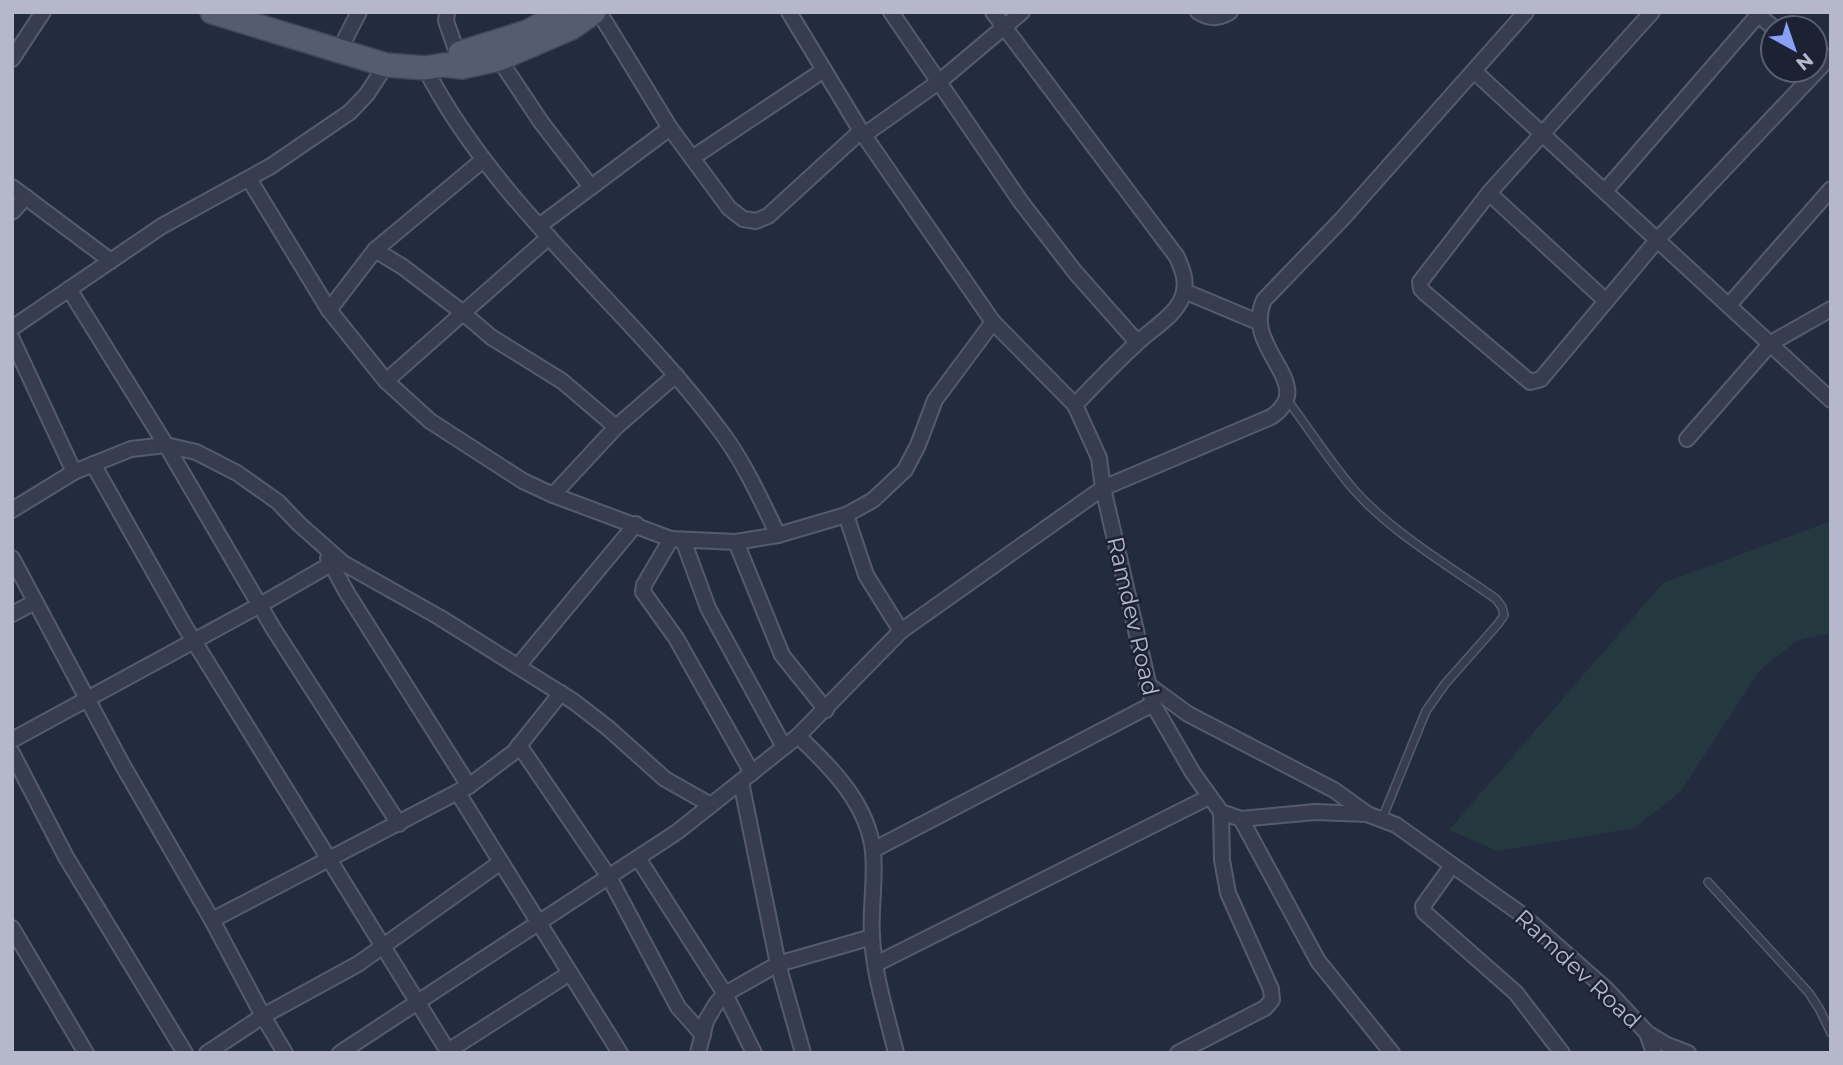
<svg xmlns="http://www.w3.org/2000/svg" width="1843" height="1065" font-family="Montserrat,sans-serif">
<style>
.green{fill:#253840}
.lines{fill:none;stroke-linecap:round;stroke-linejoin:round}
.service-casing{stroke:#555b6d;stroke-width:10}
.minor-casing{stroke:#555b6d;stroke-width:18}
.primary-casing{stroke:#414658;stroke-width:26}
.service{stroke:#373d4f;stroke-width:7}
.minor{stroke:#373d4f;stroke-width:14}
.primary{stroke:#555c6f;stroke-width:23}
.labels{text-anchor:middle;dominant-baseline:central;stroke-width:5;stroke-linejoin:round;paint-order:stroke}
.street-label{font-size:23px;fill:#b4b8ca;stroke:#1c2234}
</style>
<rect width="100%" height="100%" fill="#232b3f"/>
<!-- green -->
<polygon class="green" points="1831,521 1831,633 1798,640 1760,670 1681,791 1635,828 1498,851 1449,830 1663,583"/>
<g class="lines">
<!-- service casing -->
<g class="service-casing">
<g id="service">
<path d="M1288,401c22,29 43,63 67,90 40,44 93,74 141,108l6,8 2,8 -6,9 -53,60 -19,27 -44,108"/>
<polyline points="1708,882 1809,993 1820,1010 1831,1033"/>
</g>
</g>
<!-- minor casing -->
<g class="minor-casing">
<g id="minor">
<polyline points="447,12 446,21 460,61"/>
<polyline points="599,12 670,128 729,208 743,219 756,221 768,216 861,131"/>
<polyline points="789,12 861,131 993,322 1075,405"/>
<polyline points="891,12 1021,202 1075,272 1137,342"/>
<path d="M993,12l184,245c6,14 11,26 5,41 -8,19 -32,32 -46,46 -21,19 -41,40 -61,61l24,53 4,30 50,216 40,69 28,39 20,7 74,-7 52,2 29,11 125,89 85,75 41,44 20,12 21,8"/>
<path d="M1198,12c12,7 20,7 32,0"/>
<polyline points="1652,12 1489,193 1420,282 1421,289 1426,294 1530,382 1541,379 1658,239 1831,56"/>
<polyline points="1755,12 1774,28"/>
<polyline points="339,51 359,12"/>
<polyline points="12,59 43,12"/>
<polyline points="499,59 541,122 591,187"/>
<path d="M425,68c73,141 204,239 297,365 23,31 39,67 56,102"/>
<polyline points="1475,72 1831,400"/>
<polyline points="864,135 940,81 1022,12"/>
<polyline points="692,158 824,70"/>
<polyline points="249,179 329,310 386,381 430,421 523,481 553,495 671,539 736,542 778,535 846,515 873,500 905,470 918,445 935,400 993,322"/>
<polyline points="12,187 111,261"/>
<polyline points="1605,191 1758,15"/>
<polyline points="1489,193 1606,301"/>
<polyline points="12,212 26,197"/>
<polyline points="539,226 670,128"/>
<polyline points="375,250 403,267 462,312 491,337 562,381 616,427"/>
<polyline points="69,289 166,445 273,628 399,824"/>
<polyline points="1184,291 1258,322"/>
<polyline points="1729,305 1831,189"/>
<polyline points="329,310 375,250 483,160"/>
<polyline points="12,328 162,226 271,166 350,112 367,94 386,65"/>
<polyline points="12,339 74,472"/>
<polyline points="386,381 549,237"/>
<polyline points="1687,439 1771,343 1831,309"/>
<polyline points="93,464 184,625 449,1053"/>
<polyline points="553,495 616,427 676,375"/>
<polyline points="12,510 74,472 131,449 166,445 196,452 237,473 278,502 299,524 343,563 439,617 573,701 608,728 665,779 711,805"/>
<polyline points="846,515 866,575 901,631"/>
<polyline points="671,539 644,585 643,592 676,638 752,773"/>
<polyline points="683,540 708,608 784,747"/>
<polyline points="736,542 782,655 826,710"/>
<polyline points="12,558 122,764 212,920 263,1016 285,1053"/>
<polyline points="328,558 347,593 469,786"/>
<polyline points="12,614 35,602"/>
<polyline points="518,666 636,524"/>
<polyline points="1147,684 1188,714 1334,790 1366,813"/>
<path d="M798,736c32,30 70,68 75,115 3,28 -3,57 -1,86 2,39 15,78 24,116"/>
<polyline points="12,740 260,605 331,564"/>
<polyline points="519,745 609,877 678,1007 703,1035"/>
<polyline points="12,753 66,857 185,1053"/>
<polyline points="741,782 778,964 803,1053"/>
<polyline points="458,793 620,1053"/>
<polyline points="1241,819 1318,961 1392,1053"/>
<polyline points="873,850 1153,704"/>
<polyline points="638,858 725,994 754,1053"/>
<polyline points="1451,867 1423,906 1424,912 1516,993 1562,1053"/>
<polyline points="212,920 469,786 514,752 561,693"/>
<polyline points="12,928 86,1053"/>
<polyline points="876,964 1209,797"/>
<polyline points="1647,1033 1654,1053"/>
<polyline points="448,1051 570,973"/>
<polyline points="207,1053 263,1016 358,964 501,862"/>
<path d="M340,1053l337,-221 121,-96 103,-105 202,-143 168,-71c49,-33 -30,-68 -7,-117l79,-82 183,-206"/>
<polyline points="698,1053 706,1021 716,1004 725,994 778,964 872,937"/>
<polyline points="1178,1053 1265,1008 1272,1000 1271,989 1228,893 1222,860 1221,812"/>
</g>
</g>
<!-- primary casing -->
<g class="primary-casing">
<g id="primary">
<polyline points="212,12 386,65 425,68 444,65 462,67 499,59 571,28 594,12"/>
<polyline points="460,53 527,32 565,12"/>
</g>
</g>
<!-- service -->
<use href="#service" class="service"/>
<!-- minor -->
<use href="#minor" class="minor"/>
<!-- primary -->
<use href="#primary" class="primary"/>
</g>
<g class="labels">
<!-- street labels -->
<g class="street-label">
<text transform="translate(1133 616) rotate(77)">Ramdev Road</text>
<text transform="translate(1578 969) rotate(43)">Ramdev Road</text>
</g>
</g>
<!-- border -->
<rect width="1843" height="1065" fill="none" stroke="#b4b8ca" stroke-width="28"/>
<!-- north arrow -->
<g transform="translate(1794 49) rotate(140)"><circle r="33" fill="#1c2234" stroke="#595e70" stroke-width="2"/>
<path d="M0-5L12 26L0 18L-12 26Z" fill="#87a0fb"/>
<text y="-10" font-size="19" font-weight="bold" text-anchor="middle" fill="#b4b8ca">N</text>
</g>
</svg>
